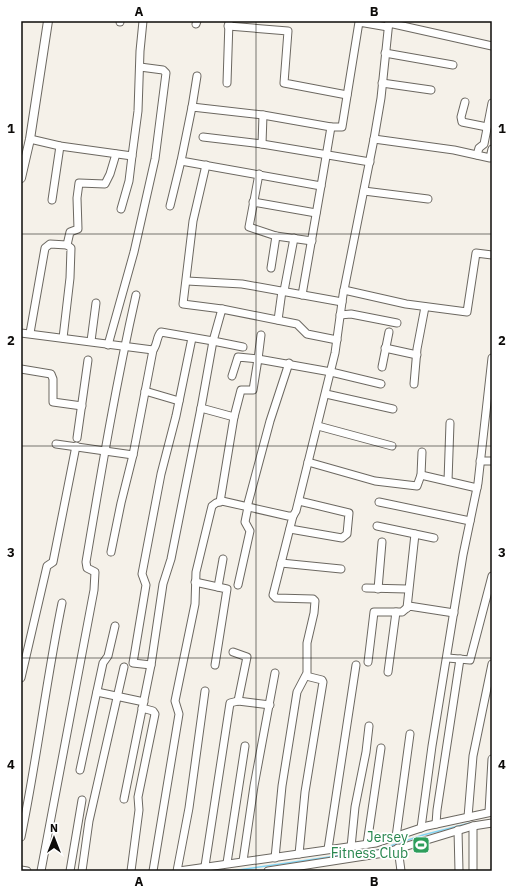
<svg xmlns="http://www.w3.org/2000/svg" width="513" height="892" font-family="'IBM Plex Sans',sans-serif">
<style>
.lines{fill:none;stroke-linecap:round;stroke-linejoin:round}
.stream{stroke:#83d4f3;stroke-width:1.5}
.minor-casing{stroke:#6c6861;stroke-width:9}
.major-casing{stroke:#6c6861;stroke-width:10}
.minor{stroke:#fff;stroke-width:7}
.major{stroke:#fff;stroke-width:8}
.grid{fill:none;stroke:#0d0b09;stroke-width:1;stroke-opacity:0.55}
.labels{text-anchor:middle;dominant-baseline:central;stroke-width:3.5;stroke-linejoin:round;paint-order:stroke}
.leisure-label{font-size:14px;fill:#27864d;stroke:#fff;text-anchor:end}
.neatline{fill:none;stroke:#0d0b09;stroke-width:1.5}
.grid-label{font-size:13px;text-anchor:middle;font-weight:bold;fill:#0d0b09}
</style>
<rect width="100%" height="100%" fill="#f5f1e9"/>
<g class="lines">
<!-- stream -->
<polyline class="stream" points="231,871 378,850 423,835 470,823"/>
<!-- minor casing -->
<g class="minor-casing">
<g id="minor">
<polyline points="120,22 120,21"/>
<polyline points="389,23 492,46"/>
<polyline points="196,24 197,21"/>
<polyline points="228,26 288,31 284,83 347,95"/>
<polyline points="385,53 453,65"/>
<polyline points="227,83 229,21"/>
<polyline points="382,83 431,90"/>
<polyline points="465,102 461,117 462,122 487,127"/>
<polygon points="192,107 263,115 331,127 321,186 181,161"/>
<polyline points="192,107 197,76"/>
<polyline points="331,127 342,127 359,22 388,27"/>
<polyline points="203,137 262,144 370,162"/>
<polyline points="30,139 60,146 132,156 138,111 140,51 143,21"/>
<polyline points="374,139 454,150 490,158 492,149"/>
<polyline points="262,144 263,115"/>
<polyline points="477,155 479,148 484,144 492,103"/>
<polyline points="206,165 193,221 183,304 222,309"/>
<polyline points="259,174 249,227 276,236 312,241"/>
<polyline points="364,191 428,199"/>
<polyline points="52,200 60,146"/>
<polyline points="253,202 316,213"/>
<polyline points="170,206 181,161"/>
<polyline points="121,209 129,181 132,156"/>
<polyline points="67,245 70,232 78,229 77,198 79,183 105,184 110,174 116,154"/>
<polyline points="271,268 276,236"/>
<polyline points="187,281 242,284 342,302"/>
<polyline points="344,290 406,304 467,312 476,253 492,255"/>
<polyline points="284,291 294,238"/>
<polyline points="302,295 321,186"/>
<polyline points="340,315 351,314 397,323"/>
<polyline points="278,320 282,291"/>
<path d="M21,333l132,17c5,-6 3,-13 8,-18l52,9 9,-32 75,15 10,10 30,6"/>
<polyline points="30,333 45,248 50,244 67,245 71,248 70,278 63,338"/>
<polyline points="91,341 96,303"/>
<polyline points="108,345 134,252 155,159 166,73 163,70 140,67"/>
<polyline points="385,348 417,355"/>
<polyline points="382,367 389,332"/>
<polyline points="21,369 51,374 53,379 53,402 82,406"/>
<polyline points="232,376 238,357 258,359 261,335"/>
<polyline points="414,384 417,349 425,307"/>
<polyline points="145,391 179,401"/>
<polyline points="326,394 393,409"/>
<polyline points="234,417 241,390 253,390 258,359 331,372 381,384"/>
<polyline points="318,426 392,446"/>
<polyline points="77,438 88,360"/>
<polyline points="56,444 133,455 153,350"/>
<polyline points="480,461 492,461"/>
<polyline points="308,462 375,481 417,486 421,475 422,452"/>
<polyline points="421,475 477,488"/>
<polyline points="448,481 450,423"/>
<polyline points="220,502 234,417 201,408 213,341 243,347"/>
<polyline points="379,502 470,521"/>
<polyline points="247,507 270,421 289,363"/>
<polyline points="377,526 434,538"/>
<polyline points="290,529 342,538 347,534 349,513 299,501"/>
<polyline points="111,552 121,503 133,455"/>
<polyline points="281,563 341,569"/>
<polyline points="195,582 227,589 215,665"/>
<polyline points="238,585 250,531 245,522 248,507"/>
<polyline points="218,587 223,559"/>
<polyline points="366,588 407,589"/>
<polyline points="378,589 382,542"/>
<polyline points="407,608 415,534"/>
<polyline points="396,612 402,612 409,606 454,613"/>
<polyline points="233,652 247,657 238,701"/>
<polyline points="448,658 470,660 492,576"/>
<polyline points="368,662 374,612 396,612 388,672"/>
<polyline points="151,665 133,663 146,585 142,574 161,474 176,416 192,338"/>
<polyline points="21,678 47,566 53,562 76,446"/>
<polyline points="97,692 144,702"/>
<polyline points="80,770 103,663 108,656 115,626"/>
<polyline points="124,799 151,665 163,584 171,559 201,408"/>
<polyline points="489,812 492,759"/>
<polyline points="468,817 473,756 492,664"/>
<polyline points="436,824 437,810 460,659"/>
<polyline points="421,828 432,746 463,555 478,483 492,358"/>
<polyline points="458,830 459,871"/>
<path d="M21,837c16,-77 25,-156 41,-234"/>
<polyline points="396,837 410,734"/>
<polyline points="367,844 381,748"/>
<polyline points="351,847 355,807 366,752 369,726"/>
<polyline points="398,848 401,871"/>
<polyline points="328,849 356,665"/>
<polyline points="299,854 305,792 323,682 322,680 306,676"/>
<polyline points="275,858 282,786 297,692 307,673 307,643 314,613 315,601 313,599 276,598 273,595 293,516"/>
<polyline points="243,861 254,786 275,673"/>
<polyline points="227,863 245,746"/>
<polyline points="205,866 230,703 238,701 270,705"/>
<polyline points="21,870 27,871"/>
<path d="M41,871l53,-281 1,-18 -8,-4 -1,-6c15,-89 30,-179 50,-267"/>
<polyline points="70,871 82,800"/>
<polyline points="82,871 89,821 124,667"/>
<polyline points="131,871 139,810 138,797 155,714 153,711 142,708"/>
<polyline points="153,871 179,714 175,701 195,604 196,572 212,506 216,503 222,501 288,516 293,516 296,511 335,353 343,295 374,139 381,98 389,21"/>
<polyline points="177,871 189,808 205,691"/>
<polyline points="179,871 376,843 427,826 492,812"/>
<polyline points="268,871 384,853 473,826 492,823"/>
<polyline points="473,871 473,826"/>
</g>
</g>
<!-- major casing -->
<g class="major-casing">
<polyline id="major" points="21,178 30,139 48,21"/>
</g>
<!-- minor -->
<use href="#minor" class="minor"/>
<!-- major -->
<use href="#major" class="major"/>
</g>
<!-- grid -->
<path class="grid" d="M256,21v850M21,234h471M21,446h471M21,658h471"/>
<!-- icons -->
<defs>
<g id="stadium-square" transform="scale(0.9)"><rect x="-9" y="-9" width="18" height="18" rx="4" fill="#2e9e5b" stroke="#fff"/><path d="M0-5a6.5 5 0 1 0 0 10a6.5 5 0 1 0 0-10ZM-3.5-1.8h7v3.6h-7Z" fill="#fff"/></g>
</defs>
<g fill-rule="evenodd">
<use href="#stadium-square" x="421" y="845"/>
</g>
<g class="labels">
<!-- leisure labels -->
<g class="leisure-label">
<text x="408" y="837">Jersey<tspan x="408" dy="16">Fitness Club</tspan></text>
</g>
</g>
<!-- border -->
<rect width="513" height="892" fill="none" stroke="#ffffff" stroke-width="44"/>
<!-- north arrow -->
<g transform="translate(54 838)" stroke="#ffffff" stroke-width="3" paint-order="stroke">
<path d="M0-3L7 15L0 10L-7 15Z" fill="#0d0b09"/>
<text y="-6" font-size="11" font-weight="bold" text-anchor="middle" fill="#0d0b09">N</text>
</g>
<rect x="22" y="22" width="469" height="848" class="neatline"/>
<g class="grid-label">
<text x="139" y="16">A</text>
<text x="374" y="16">B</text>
<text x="11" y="133">1</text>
<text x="502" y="133">1</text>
<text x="11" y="345">2</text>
<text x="502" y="345">2</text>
<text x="11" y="557">3</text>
<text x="502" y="557">3</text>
<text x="11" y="769">4</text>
<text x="502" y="769">4</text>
<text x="139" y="886">A</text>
<text x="374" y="886">B</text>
</g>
</svg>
